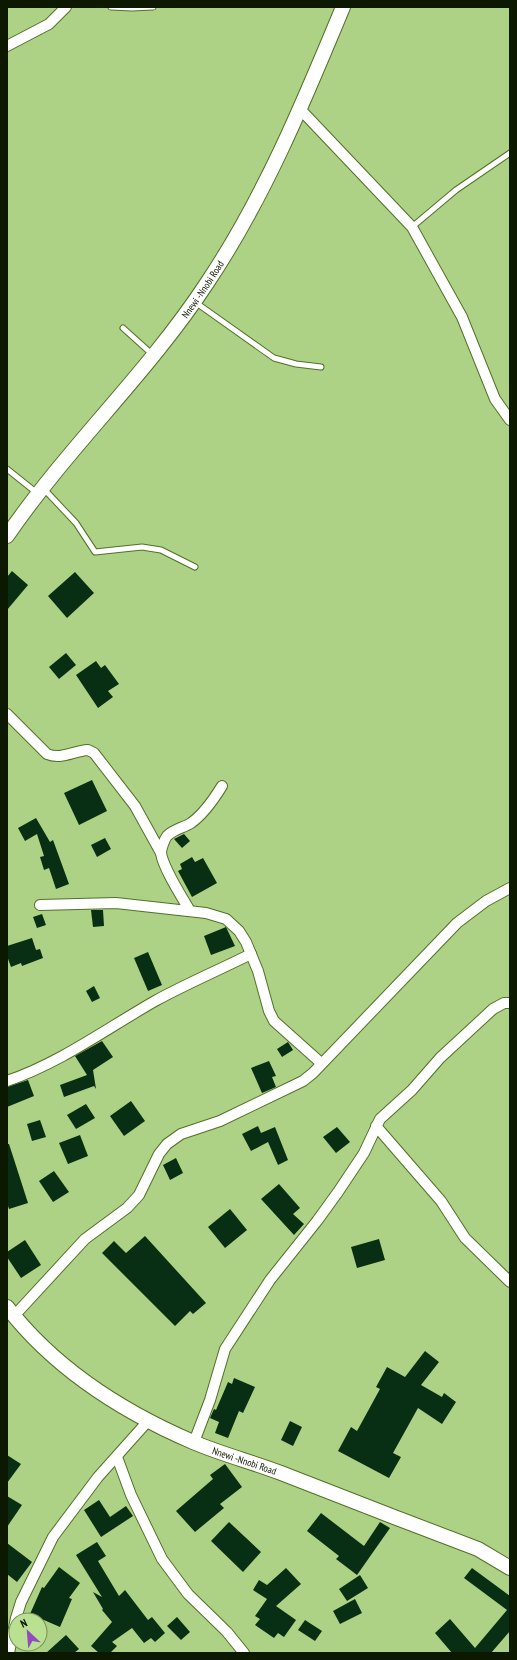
<svg xmlns="http://www.w3.org/2000/svg" width="517" height="1660" font-family="'PT Sans Narrow',sans-serif">
<style>
.building{fill:#082f14}
.lines{fill:none;stroke-linecap:round;stroke-linejoin:round}
.lane-casing{stroke:#517126;stroke-width:7}
.street-casing{stroke:#517126;stroke-width:12}
.secondary-casing{stroke:#517126;stroke-width:16}
.lane{stroke:#fff;stroke-width:5}
.street{stroke:#fff;stroke-width:10}
.secondary{stroke:#fff;stroke-width:14}
.labels{text-anchor:middle;dominant-baseline:central;stroke-width:4;stroke-linejoin:round;paint-order:stroke}
.street-label{font-size:10px;fill:#0c1800;stroke:#bae092}
</style>
<rect width="100%" height="100%" fill="#aed285"/>
<!-- building -->
<g class="building">
<polygon points="12,571 28,585 7,610 7,577"/>
<polygon points="75,572 94,593 67,618 48,596"/>
<polygon points="66,653 76,665 59,679 49,667"/>
<polygon points="96,661 101,668 105,665 119,684 108,691 113,697 98,708 76,675"/>
<polygon points="92,780 107,811 79,825 64,793"/>
<polygon points="36,818 50,842 53,840 69,884 56,889 49,868 44,870 40,857 44,856 37,834 25,841 18,828"/>
<polygon points="184,834 190,841 182,848 174,839"/>
<polygon points="105,838 111,849 97,857 91,845"/>
<polygon points="192,857 195,862 203,858 217,883 192,897 178,871 182,869 180,864"/>
<polygon points="91,910 103,910 104,926 93,927"/>
<polygon points="42,914 46,925 37,928 33,917"/>
<polygon points="226,927 235,946 211,955 204,936"/>
<polygon points="32,938 36,950 40,949 43,958 22,966 21,963 11,967 7,956 7,946"/>
<polygon points="148,952 162,985 148,991 134,958"/>
<polygon points="94,986 100,998 92,1002 86,991"/>
<polygon points="102,1041 113,1057 93,1070 96,1089 94,1086 64,1097 60,1085 87,1075 75,1056"/>
<polygon points="288,1042 293,1050 282,1057 277,1049"/>
<polygon points="269,1061 276,1076 272,1077 276,1087 262,1093 251,1068"/>
<polygon points="28,1080 34,1096 7,1107 7,1087"/>
<polygon points="131,1101 145,1121 124,1136 110,1116"/>
<polygon points="86,1104 95,1118 76,1129 67,1115"/>
<polygon points="40,1120 46,1137 32,1141 27,1124"/>
<polygon points="258,1126 261,1133 275,1127 288,1160 278,1165 268,1142 251,1151 242,1134"/>
<polygon points="337,1127 350,1142 336,1153 323,1137"/>
<polygon points="80,1135 88,1156 68,1164 59,1143"/>
<polygon points="7,1144 9,1144 28,1203 9,1209 7,1203"/>
<polygon points="176,1158 183,1173 170,1180 163,1165"/>
<polygon points="54,1171 69,1192 53,1202 39,1181"/>
<polygon points="279,1184 300,1208 293,1214 304,1224 294,1235 261,1199"/>
<polygon points="230,1209 247,1230 225,1248 208,1227"/>
<polygon points="145,1236 206,1303 193,1314 190,1311 175,1326 102,1253 114,1241 126,1253"/>
<polygon points="379,1239 385,1260 357,1268 351,1247"/>
<polygon points="25,1240 41,1265 21,1278 7,1257 7,1252"/>
<polygon points="425,1351 439,1362 421,1385 442,1397 444,1393 456,1402 442,1424 418,1408 393,1453 401,1457 389,1478 338,1451 351,1427 357,1431 380,1389 376,1387 387,1367 405,1377"/>
<polygon points="234,1378 255,1387 243,1413 239,1411 228,1438 215,1433 219,1422 210,1418 214,1409 216,1410 228,1382 232,1384"/>
<polygon points="290,1421 302,1427 293,1446 281,1440"/>
<polygon points="7,1455 21,1464 7,1483"/>
<polygon points="225,1464 242,1487 220,1504 224,1508 195,1532 176,1511 213,1479 210,1475"/>
<polygon points="7,1496 22,1505 7,1527"/>
<polygon points="99,1500 110,1517 126,1506 133,1516 101,1537 84,1510"/>
<polygon points="321,1513 364,1546 380,1522 390,1528 357,1575 336,1559 339,1556 307,1531"/>
<polygon points="229,1522 261,1552 243,1572 211,1541"/>
<polygon points="97,1542 106,1556 98,1561 119,1596 125,1590 148,1620 152,1617 165,1633 155,1642 151,1638 144,1643 132,1628 112,1642 117,1646 110,1653 99,1653 91,1646 112,1622 102,1610 103,1609 93,1592 102,1597 76,1555"/>
<polygon points="7,1543 32,1562 17,1582 7,1574"/>
<polygon points="59,1567 80,1583 69,1598 72,1599 60,1627 30,1614 42,1587 44,1588"/>
<polygon points="286,1568 301,1584 276,1606 296,1620 284,1637 278,1633 274,1638 255,1625 260,1619 255,1616 267,1599 253,1590 259,1580 267,1585"/>
<polygon points="472,1568 510,1596 510,1631 491,1653 452,1653 435,1633 450,1619 475,1648 507,1610 464,1578"/>
<polygon points="360,1575 368,1588 347,1601 339,1589"/>
<polygon points="355,1599 362,1613 340,1624 333,1611"/>
<polygon points="177,1617 190,1632 181,1640 167,1626"/>
<polygon points="305,1620 322,1631 315,1641 298,1630"/>
<polygon points="66,1635 79,1649 74,1653 46,1653"/>
</g>
<g class="lines">
<!-- lane casing -->
<g class="lane-casing">
<g id="lane">
<polyline points="111,7 132,8 153,7"/>
<polyline points="412,227 456,190 510,153"/>
<polyline points="195,302 274,358 296,364 321,367"/>
<polyline points="123,328 153,355"/>
<polyline points="7,469 37,493"/>
<polyline points="43,488 76,523 95,552 142,547 161,550 195,567"/>
</g>
</g>
<!-- street casing -->
<g class="street-casing">
<g id="street">
<polyline points="7,46 49,24 66,7"/>
<polyline points="300,109 412,227 462,317 495,399 510,420"/>
<path d="M7,714l40,40c14,6 26,-3 41,-4l6,3 41,53 26,47"/>
<polyline points="40,905 116,903 206,913 226,919 239,931 246,942 258,971 269,1011 274,1021 321,1063"/>
<path d="M190,911c-8,-14 -27,-43 -29,-58 0,-4 3,-13 6,-17 7,-7 16,-8 24,-13 13,-9 23,-24 31,-37"/>
<path d="M7,1081c53,-18 99,-52 148,-80 31,-17 64,-31 96,-47"/>
<polyline points="376,1126 441,1201 465,1238 510,1282"/>
<polyline points="14,1316 85,1239 127,1208 139,1195 159,1154 167,1144 181,1134 220,1121 303,1081 313,1073 457,923 486,901 510,888"/>
<polyline points="194,1442 210,1400 225,1349 270,1280 317,1221 338,1192 364,1153 380,1119 412,1090 440,1058 493,1009 504,1003 510,1003"/>
<polyline points="117,1457 131,1495 162,1559 188,1594 227,1632 244,1653"/>
<polyline points="9,1653 16,1618 21,1602 53,1537 98,1477 148,1421"/>
</g>
</g>
<!-- secondary casing -->
<g class="secondary-casing">
<g id="secondary">
<path id="s1" d="M7,536c61,-89 141,-163 200,-253 57,-85 97,-182 136,-276"/>
<path id="s2" d="M7,1307c48,62 114,104 186,135 28,12 59,20 88,31 66,26 131,51 197,76l32,19"/>
</g>
</g>
<!-- lane -->
<use href="#lane" class="lane"/>
<!-- street -->
<use href="#street" class="street"/>
<!-- secondary -->
<use href="#secondary" class="secondary"/>
</g>
<g class="labels">
<!-- street labels -->
<g class="street-label">
<text stroke="none"><textPath href="#s1" startOffset="315">Nnewi -Nnobi Road</textPath></text>
<text stroke="none"><textPath href="#s2" startOffset="287">Nnewi -Nnobi Road</textPath></text>
</g>
</g>
<!-- border -->
<rect width="517" height="1660" fill="none" stroke="#0c1800" stroke-width="16"/>
<!-- north arrow -->
<g transform="translate(28 1632) rotate(334)"><circle r="19" fill="#bae092" stroke="#749058"/>
<path d="M0-3L7 15L0 10L-7 15Z" fill="#904bbf"/>
<text y="-6" font-size="11" font-weight="bold" text-anchor="middle" fill="#0c1800">N</text>
</g>
</svg>
